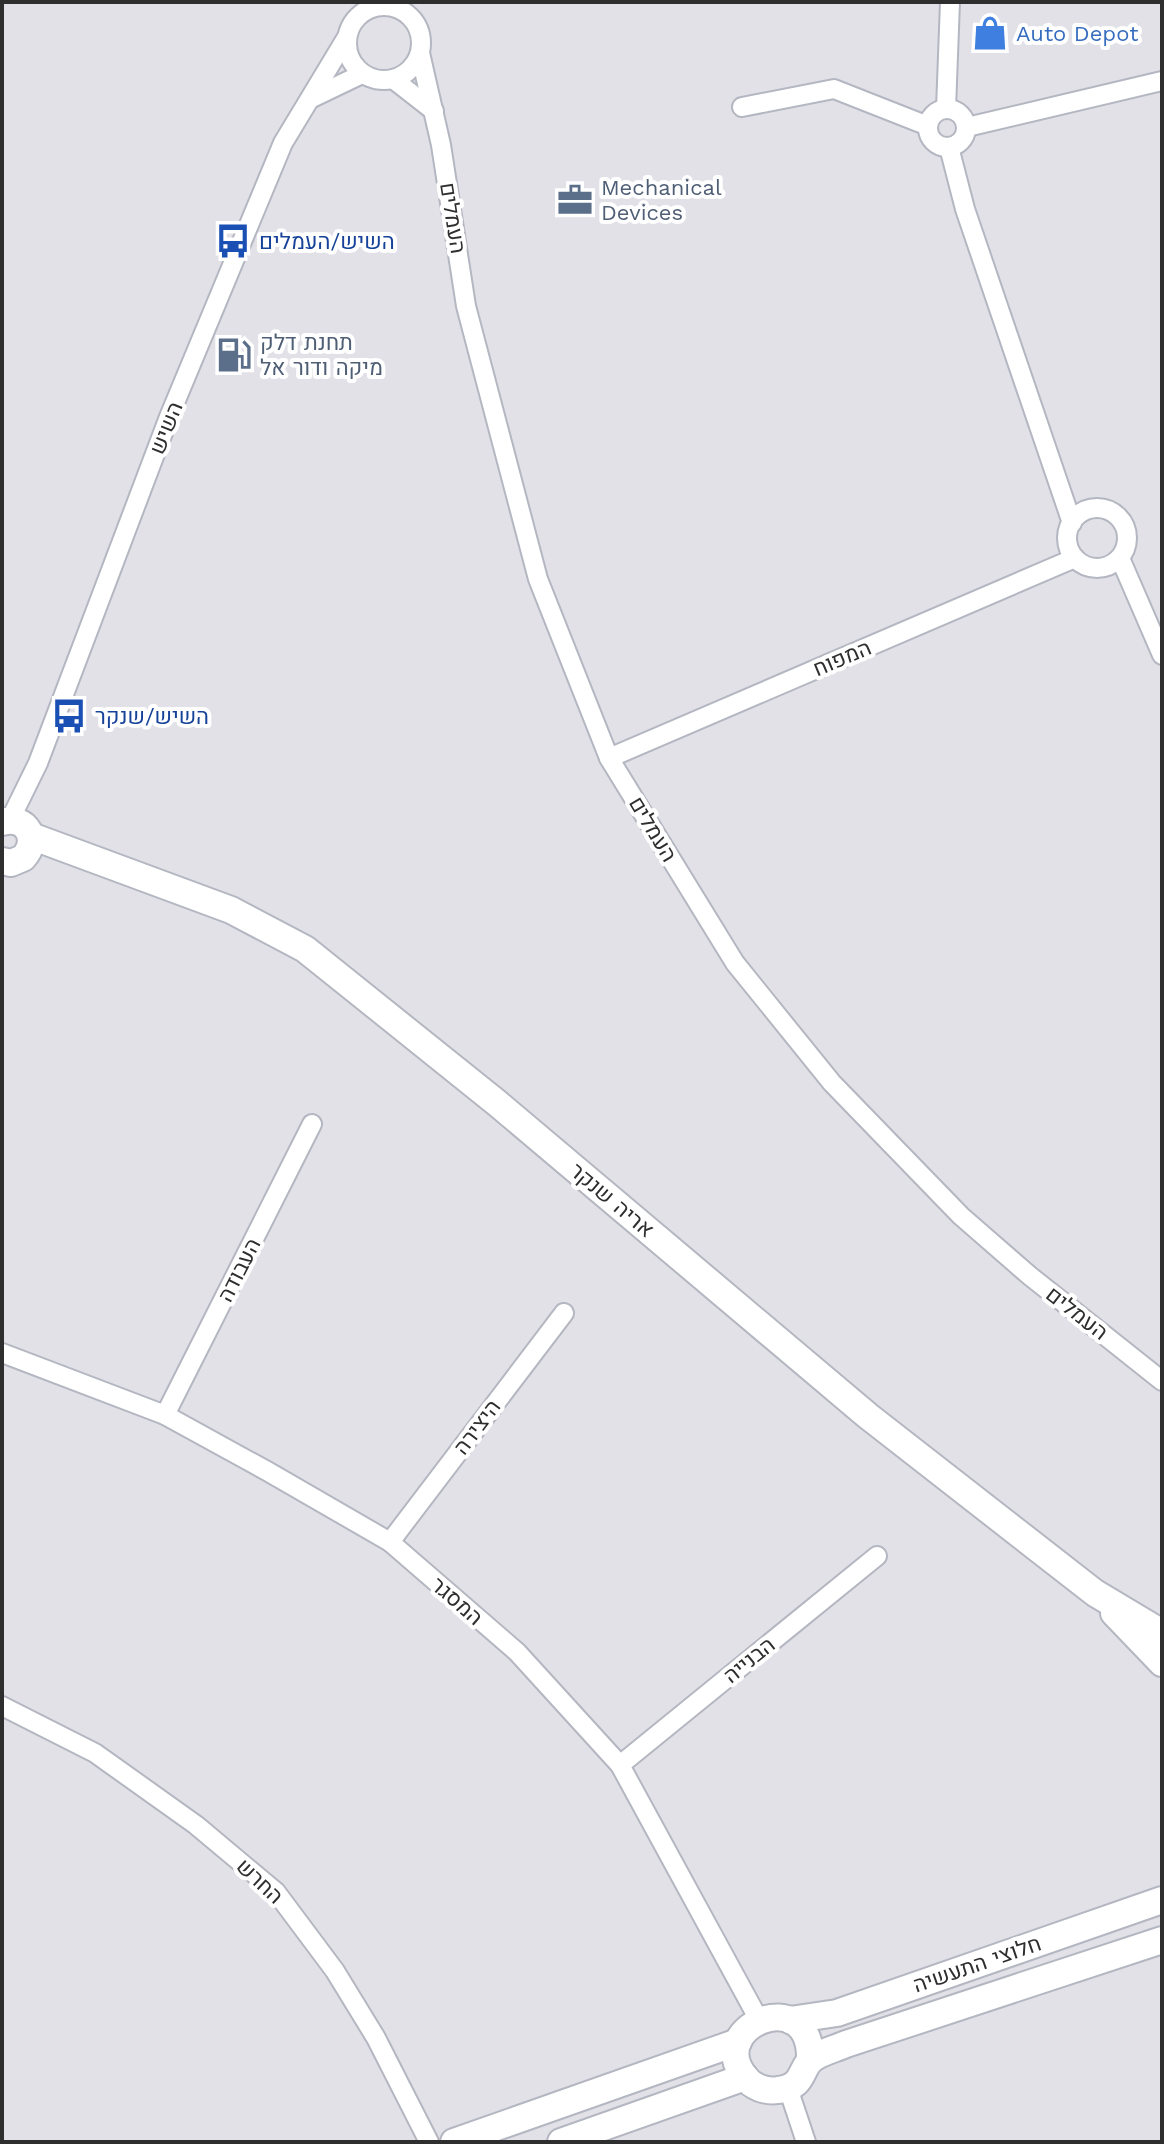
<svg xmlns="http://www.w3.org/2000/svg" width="1164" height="2144" font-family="'Work Sans',Heebo,sans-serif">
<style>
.industrial{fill:#e3e1e8}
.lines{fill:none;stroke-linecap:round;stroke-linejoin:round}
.street-casing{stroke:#b4b7c1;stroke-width:22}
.secondary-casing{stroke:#b4b7c1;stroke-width:30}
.street{stroke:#fff;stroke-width:18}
.secondary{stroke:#fff;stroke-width:26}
.labels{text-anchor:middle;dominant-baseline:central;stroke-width:8;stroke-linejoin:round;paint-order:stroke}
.shop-label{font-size:22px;fill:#366cbe;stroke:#fff;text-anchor:start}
.service-label{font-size:22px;fill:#4e5e75;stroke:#fff;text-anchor:start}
.street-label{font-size:22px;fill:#2e2e2e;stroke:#fff}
.transit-label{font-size:22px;fill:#164399;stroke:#fff;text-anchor:start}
</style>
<rect width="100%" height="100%" fill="#efe9e1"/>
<!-- industrial -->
<rect class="industrial" x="2" y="2" width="1160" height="2140"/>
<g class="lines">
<!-- street casing -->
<g class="street-casing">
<g id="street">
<circle cx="384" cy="43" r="37"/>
<polyline points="420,53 441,145 466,306 538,579 609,758 735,963 832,1083 961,1216 1030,1276 1162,1381"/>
<polyline points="393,79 434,111"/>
<polyline points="310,99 362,74"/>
<polyline points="742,107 834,89 928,126"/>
<circle cx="947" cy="128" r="19"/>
<polyline points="946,109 950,2"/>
<polyline points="967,127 1162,81"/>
<polyline points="949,147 965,209 1072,523"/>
<circle cx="1097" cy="538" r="30"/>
<polyline points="1120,558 1162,655"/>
<polyline points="609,758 1075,558"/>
<polyline points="10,820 38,763 169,417 283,143 347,37"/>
<polyline points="2,1353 165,1415 267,1471 390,1542 517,1652 620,1765 759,2020"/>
<polyline points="165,1415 312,1124"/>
<polyline points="390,1542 564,1313"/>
<polyline points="2,1706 95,1753 196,1825 276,1892 335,1971 376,2038 429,2142"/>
<polyline points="620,1765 877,1556"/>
<polyline points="788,2088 806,2142"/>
</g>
</g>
<!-- secondary casing -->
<g class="secondary-casing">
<g id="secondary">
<path d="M2,822c25,-7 38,18 21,36l-12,5 -9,-2"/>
<polyline points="31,836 231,910 305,949 497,1103 868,1416 1095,1593 1162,1633"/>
<polyline points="1114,1613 1162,1663"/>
<polyline points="790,2020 837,2013 1162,1900"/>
<path d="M810,2060c2,-79 -107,-33 -65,17 7,10 21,15 33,13 27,-3 22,-22 34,-31 9,-7 23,-10 34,-15l316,-104"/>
<polyline points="454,2142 738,2042"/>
<polyline points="561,2142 745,2077"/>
</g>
</g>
<!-- street -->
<use href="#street" class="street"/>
<!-- secondary -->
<use href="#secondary" class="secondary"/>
</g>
<!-- icons -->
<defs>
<g id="shop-bare" transform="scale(2.76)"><path d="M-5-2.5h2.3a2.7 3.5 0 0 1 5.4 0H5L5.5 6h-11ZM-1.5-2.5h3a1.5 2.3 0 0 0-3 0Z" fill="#3f7fe0" stroke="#fff" stroke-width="2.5" paint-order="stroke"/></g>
<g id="office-bare" transform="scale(2.76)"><path d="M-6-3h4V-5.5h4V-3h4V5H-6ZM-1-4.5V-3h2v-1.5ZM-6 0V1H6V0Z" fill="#5c6f8a" stroke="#fff" stroke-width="2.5" paint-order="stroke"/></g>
<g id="bus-bare" transform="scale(2.76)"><path d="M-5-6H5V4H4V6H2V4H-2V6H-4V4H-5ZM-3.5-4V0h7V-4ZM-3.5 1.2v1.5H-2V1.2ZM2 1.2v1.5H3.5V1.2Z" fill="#1a4fb4" stroke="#fff" stroke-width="2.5" paint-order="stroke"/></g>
<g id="fuel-bare" transform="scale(2.76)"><path d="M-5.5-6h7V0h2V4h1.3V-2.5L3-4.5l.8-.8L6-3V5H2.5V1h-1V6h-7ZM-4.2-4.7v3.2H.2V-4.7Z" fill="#5c6f8a" stroke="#fff" stroke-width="2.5" paint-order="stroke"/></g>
</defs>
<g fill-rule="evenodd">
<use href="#shop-bare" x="990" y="33"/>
<use href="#office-bare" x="575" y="200"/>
<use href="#bus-bare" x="233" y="241"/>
<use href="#fuel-bare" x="234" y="355"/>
<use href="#bus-bare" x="69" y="716"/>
</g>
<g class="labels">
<!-- shop labels -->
<g class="shop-label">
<text x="1016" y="33">Auto Depot</text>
</g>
<!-- service labels -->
<g class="service-label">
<text x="601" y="187">Mechanical<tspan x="601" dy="25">Devices</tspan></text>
<text x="260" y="342">תחנת דלק<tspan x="260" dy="25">מיקה ודור אל</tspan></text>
</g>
<!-- street labels -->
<g class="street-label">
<text transform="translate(453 218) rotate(81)">העמלים</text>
<text transform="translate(166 428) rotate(-68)">השיש</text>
<text transform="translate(842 658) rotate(-23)">המפוח</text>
<text transform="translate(653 829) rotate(59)">העמלים</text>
<text transform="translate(612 1200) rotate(40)">אריה שנקר</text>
<text transform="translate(239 1270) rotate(-63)">העבודה</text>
<text transform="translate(1077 1313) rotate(38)">העמלים</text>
<text transform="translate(477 1427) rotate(-53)">היצירה</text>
<text transform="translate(457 1601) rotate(41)">המסגר</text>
<text transform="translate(749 1660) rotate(-39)">הבנייה</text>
<text transform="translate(260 1881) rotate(43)">החרש</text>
<text transform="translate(977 1964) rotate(-19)">חלוצי התעשיה</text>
</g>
<!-- transit labels -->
<g class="transit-label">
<text x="259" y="241">השיש/העמלים</text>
<text x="95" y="716">השיש/שנקר</text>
</g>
</g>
<!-- border -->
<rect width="1164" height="2144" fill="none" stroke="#2e2e2e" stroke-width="8"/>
</svg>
